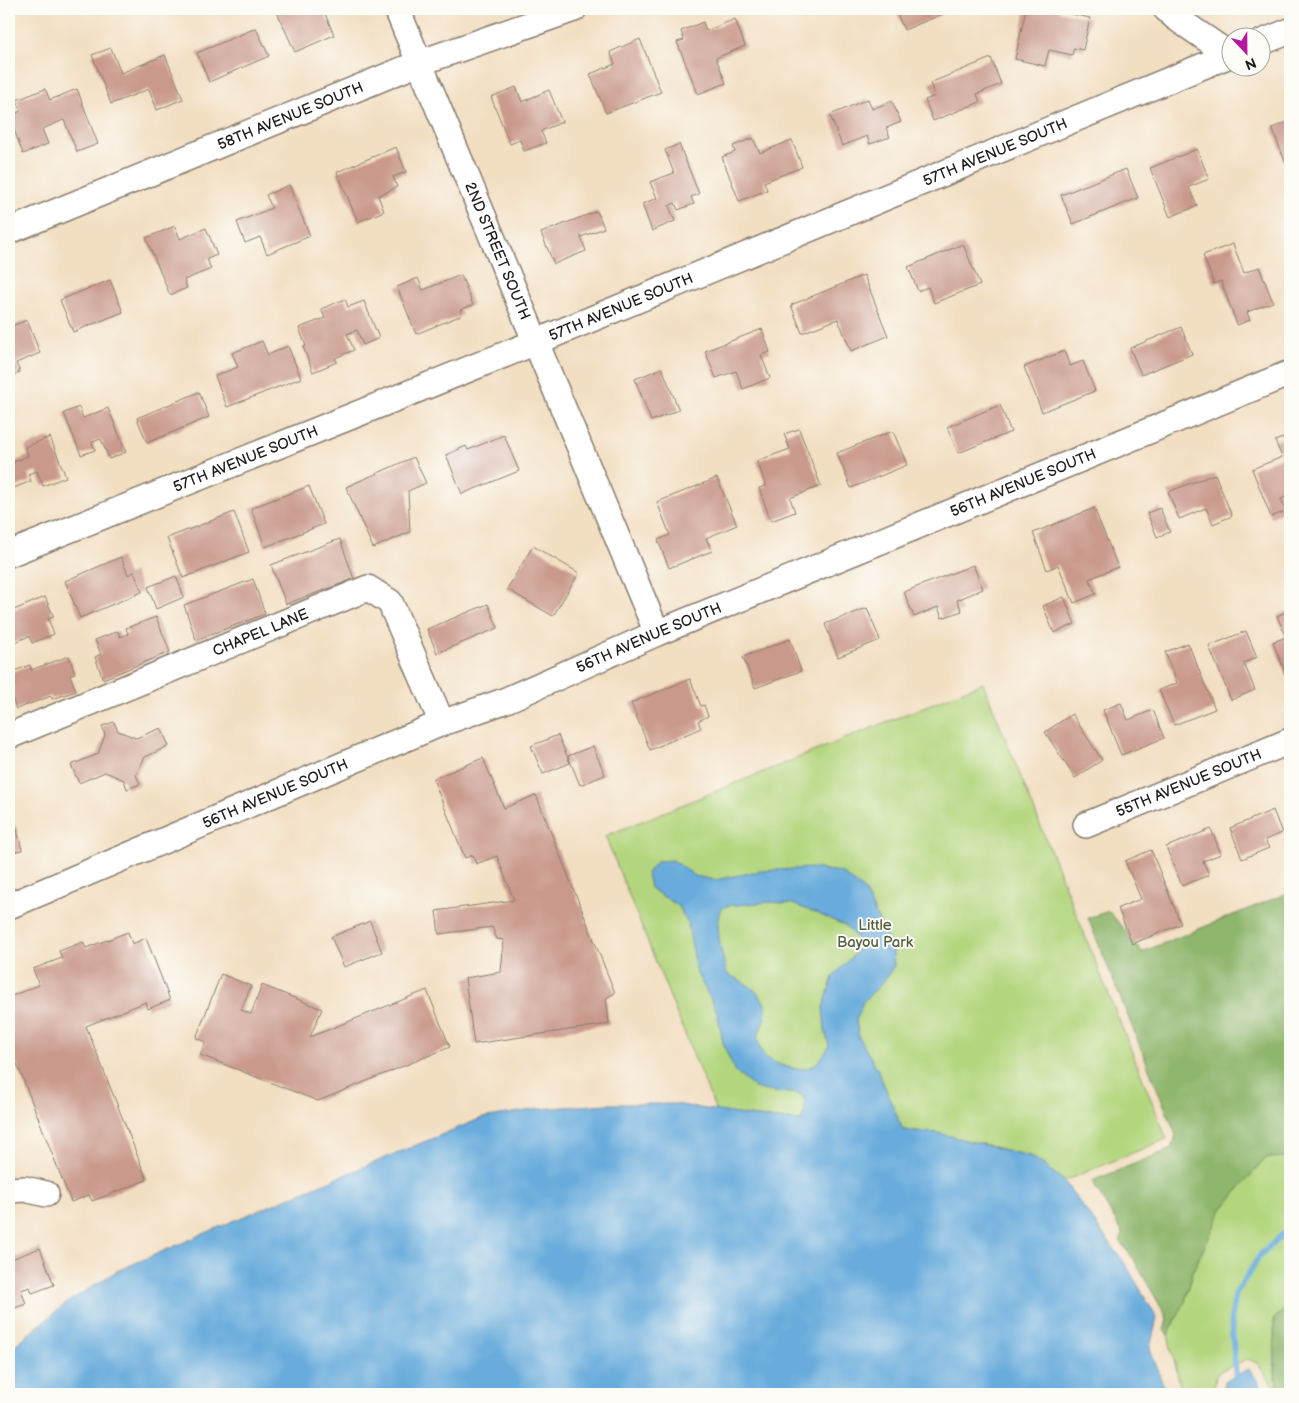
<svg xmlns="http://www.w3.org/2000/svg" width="1299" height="1403" font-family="'Balsamiq Sans',sans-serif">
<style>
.green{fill:#b3d57d;stroke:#68784c}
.forest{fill:#8eb66c;stroke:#556944}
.water{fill:#67abdc;stroke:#42647c;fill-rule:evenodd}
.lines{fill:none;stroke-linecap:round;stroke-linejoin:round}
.stream{stroke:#67abdc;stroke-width:6}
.building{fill:#c9998b}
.minor-casing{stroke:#877d6e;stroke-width:28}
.minor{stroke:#fff;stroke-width:25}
.labels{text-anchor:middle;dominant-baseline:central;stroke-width:4;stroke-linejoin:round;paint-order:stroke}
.street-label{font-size:15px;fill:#1c1c1c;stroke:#fdfcf7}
.park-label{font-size:15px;fill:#515d3e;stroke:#fdfcf7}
</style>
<rect width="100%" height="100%" fill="#fdfcf7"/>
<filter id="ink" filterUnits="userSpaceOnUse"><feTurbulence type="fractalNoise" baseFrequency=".02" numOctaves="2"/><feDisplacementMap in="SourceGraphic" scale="10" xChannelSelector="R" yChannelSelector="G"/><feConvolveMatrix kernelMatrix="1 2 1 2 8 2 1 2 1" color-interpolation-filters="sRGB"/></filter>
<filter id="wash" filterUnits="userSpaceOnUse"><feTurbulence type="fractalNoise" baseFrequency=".0096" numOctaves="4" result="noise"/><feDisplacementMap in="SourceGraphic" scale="20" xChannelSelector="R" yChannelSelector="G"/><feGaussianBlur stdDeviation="1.12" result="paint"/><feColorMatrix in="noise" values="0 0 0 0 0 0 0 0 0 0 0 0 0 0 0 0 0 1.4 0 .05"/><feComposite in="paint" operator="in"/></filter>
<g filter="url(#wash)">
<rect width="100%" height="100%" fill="#f2dec1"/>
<!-- green -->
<g class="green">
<polygon points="983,683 1167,1139 1064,1181 1033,1157 938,1133 756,1117 716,1111 605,836"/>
<polygon points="1290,1157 1290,1305 1274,1319 1275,1373 1279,1394 1257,1363 1248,1359 1220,1371 1216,1376 1213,1394 1182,1394 1168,1335 1185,1302 1193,1271 1222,1209 1266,1158"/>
</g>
<!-- forest -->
<g class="forest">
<polygon points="1290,892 1290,1157 1266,1158 1222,1209 1193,1271 1185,1302 1168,1335 1164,1331 1167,1319 1165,1314 1134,1260 1120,1241 1123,1234 1092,1181 1171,1149 1176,1135 1088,918 1109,911 1142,952"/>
<polygon points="1290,1305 1290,1394 1279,1394 1275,1373 1274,1319"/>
</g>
<!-- water -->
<g class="water">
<path d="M673,860l22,16 20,4 45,-9 51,-3 30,4 23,18 29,60 1,16 -12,17 -19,19 -7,19 3,17 18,30 26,62 35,3 95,24 31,24 62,84 31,53 -7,30 16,46h-1157v-44l59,-48 49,-31 130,-56 235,-97 56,-9 70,-5h67l81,13 45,4 4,-12v-9l-5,-6 -34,-3 -11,-3 -20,-16 -12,-29 -6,-32 -20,-37 -9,-50 -10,-18 -28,-18 -3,-15 10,-12zM771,902l21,2 19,7 35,15 12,14 -1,11 -24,26 -10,31 2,22 4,16c-11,21 -22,27 -45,20 -7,-2 -16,-6 -21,-12 -3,-4 -4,-11 -6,-15 2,-8 8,-19 9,-27 0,-20 -24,-31 -39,-38 -4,-13 -13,-51 -7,-63 1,-2 4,-4 6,-5z"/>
<polygon points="1249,1369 1267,1394 1223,1394 1224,1381"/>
</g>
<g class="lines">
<!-- stream -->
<polyline class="stream" points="1236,1376 1231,1319 1236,1293 1261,1254 1290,1228"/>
</g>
<g id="blocks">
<!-- building -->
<g class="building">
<polygon points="284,9 323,9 334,35 295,52 277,12"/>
<polygon points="801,9 829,9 829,10 803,15"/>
<polygon points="895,9 955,9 904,30"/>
<polygon points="1026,9 1059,9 1058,11 1090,18 1083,50 1074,48 1072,55 1049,50 1045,66 1015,59"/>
<polygon points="735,19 745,46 716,58 726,83 698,94 677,42 684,40 681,31 703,22 706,31"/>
<polygon points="256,28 269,56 209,82 197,53"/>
<polygon points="640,39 661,92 606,113 590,74 615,64 610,52"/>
<polygon points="111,48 121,73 165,55 183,99 157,110 149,89 111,104 92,55"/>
<polygon points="991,58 1001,84 977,94 980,102 933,121 925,100 935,96 930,83"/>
<polygon points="516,87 522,102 549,90 562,122 541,131 546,143 524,151 520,140 510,144 491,97"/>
<polygon points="45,89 50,100 77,89 98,144 77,152 64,120 42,129 48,144 23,154 9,116 21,111 17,100"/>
<polygon points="868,99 872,109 892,101 901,122 886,128 890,137 870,144 867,136 842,146 830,115"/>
<polygon points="1290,121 1290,168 1288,169 1272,128"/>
<polygon points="753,138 760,153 792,140 802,167 764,182 767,190 739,201 722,157 735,152 733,146"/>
<polygon points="679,144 699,194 691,197 694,204 678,210 675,203 669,206 675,221 652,231 642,204 657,198 650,182 674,173 665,150"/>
<polygon points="396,147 406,172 393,177 397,187 378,196 384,211 358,222 337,172"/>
<polygon points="1197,149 1209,179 1189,187 1197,206 1170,217 1150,168"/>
<polygon points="1126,169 1138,198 1073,224 1061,195"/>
<polygon points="289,185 310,236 267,254 260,237 245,243 237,222 272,208 266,195"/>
<polygon points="597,211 604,228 581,237 586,251 554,264 541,233"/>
<polygon points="175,226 180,239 206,228 217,255 207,259 211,269 184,280 187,288 170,295 146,238"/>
<polygon points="963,244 980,285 934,303 928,287 918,291 908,267"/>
<polygon points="1233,244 1244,273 1259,267 1273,302 1247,312 1250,320 1237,325 1221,281 1214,284 1203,255"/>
<polygon points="461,275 473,305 460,310 462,315 416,334 397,287 418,278 423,290"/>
<polygon points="864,275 888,336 851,351 838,319 802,333 791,305"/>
<polygon points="110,280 123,312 73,332 60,300"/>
<polygon points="345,299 348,307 364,301 379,338 363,345 357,330 347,334 354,350 335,358 337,362 313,372 303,347 306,346 299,328 325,318 321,309"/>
<polygon points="27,320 40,353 16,363 20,372 9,377 9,327"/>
<polygon points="1181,327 1192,354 1141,375 1130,348"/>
<polygon points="762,329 770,352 761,355 770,378 743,389 736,371 716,378 705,351"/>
<polygon points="262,341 268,355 288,346 301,378 227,407 215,376 238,367 232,353"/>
<polygon points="1064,351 1070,366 1083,361 1095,391 1042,412 1024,367"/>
<polygon points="662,368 679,410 651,421 635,379"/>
<polygon points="199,392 209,417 147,443 137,418"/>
<polygon points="1000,405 1011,432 958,453 947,427"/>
<polygon points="79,407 83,418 108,408 126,452 109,459 101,439 92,442 95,450 81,455 64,413"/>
<polygon points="799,429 821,486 790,498 795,512 771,521 759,488 766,486 757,461 790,449 784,434"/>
<polygon points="893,431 907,465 851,488 837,453"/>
<polygon points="504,435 519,471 462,494 446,455 466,446 468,450"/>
<polygon points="1290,435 1290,495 1281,499 1286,511 1271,517 1252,469 1282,457 1275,441"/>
<polygon points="50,437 66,477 43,486 37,471 28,474 31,481 9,490 9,464 28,456 25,447"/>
<polygon points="414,457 426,483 408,491 410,532 373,548 346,487"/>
<polygon points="1215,474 1232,516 1213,524 1206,508 1179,519 1168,492"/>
<polygon points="717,478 737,525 706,538 712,551 669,568 658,540 670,535 657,502"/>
<polygon points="309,486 324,524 265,547 251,508"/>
<polygon points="1094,508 1118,567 1089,579 1096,594 1074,603 1058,565 1047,570 1033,533"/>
<polygon points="1160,508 1170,532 1157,537 1147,513"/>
<polygon points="234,512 249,552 183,578 167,538"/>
<polygon points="340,539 354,579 286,604 271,565"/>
<polygon points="533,546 579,573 553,616 507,589"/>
<polygon points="121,557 128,575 134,572 142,592 80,618 65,581"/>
<polygon points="973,565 983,589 957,600 962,611 942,618 938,607 914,617 904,592"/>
<polygon points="176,576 184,597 156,609 148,587"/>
<polygon points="253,579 265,614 196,640 184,605"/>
<polygon points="45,597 54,617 48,619 54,634 32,643 29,636 9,645 9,612"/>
<polygon points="1064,597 1075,624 1054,633 1043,606"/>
<polygon points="488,604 498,628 437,653 427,629"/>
<polygon points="867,608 880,640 838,657 825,624"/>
<polygon points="1290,610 1290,677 1287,678 1273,642 1286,637 1277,616"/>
<polygon points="156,617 170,652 103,679 95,657 101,654 95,640 118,631 120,637 128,634 126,628"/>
<polygon points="1246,631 1257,657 1244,663 1255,690 1231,700 1209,646"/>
<polygon points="790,639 801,671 755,688 743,657"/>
<polygon points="1188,643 1215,709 1174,725 1159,690 1177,683 1165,652"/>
<polygon points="69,656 75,673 70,675 76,691 52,699 51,696 16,709 9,689 14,688 9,673 30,665 31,670"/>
<polygon points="690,679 701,706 704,705 708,716 698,721 701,728 650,750 631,703"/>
<polygon points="1121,703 1128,720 1153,710 1164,738 1121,755 1103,710"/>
<polygon points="1072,714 1102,760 1075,778 1045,732"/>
<polygon points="114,722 118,731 136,738 161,728 169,746 145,757 136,775 140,784 127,789 124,780 105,772 79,783 71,765 98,754 105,735 102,726"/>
<polygon points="558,735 570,763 543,774 531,746"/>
<polygon points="593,746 605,775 580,785 568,756"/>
<polygon points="483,758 504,808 536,795 615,993 606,998 609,1024 474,1044 465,978 501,972 504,940 497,939 492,927 439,934 436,911 514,900 497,856 476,864 473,855 465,858 433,779"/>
<polygon points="1273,810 1282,833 1265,840 1269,848 1242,859 1230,828"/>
<polygon points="16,826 22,850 9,853 9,828"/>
<polygon points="1211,829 1221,854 1203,861 1209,875 1182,886 1166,847"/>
<polygon points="1151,850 1181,924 1132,944 1118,908 1141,899 1125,861"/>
<polygon points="370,921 382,952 344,967 331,937"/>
<polygon points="128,932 132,944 146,938 170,1000 148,1009 146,1002 86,1026 147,1180 92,1201 89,1195 71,1202 9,1043 9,1040 11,1039 9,1034 9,997 39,985 33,969 62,958 59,951 83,942 86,948"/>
<polygon points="221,974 251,986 241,1010 251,1014 262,985 322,1009 310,1037 427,990 450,1047 318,1101 200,1055 206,1042 196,1038"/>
<polygon points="40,1248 54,1285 32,1293 30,1287 21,1290 26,1304 9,1310 9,1260"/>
</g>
</g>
</g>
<g filter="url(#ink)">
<use href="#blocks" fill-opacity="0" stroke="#877d6e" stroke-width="1"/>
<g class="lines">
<!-- minor casing -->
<g class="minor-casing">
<g id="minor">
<path id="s1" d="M397,9l260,624"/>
<polyline points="1166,9 1176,18 1230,55"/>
<polyline points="1262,42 1290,31"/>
<path id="s2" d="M9,231l410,-168 155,-54"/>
<path id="s3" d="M9,554l527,-212 696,-288"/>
<path id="s4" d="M9,736l359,-148 22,14 52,121"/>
<path id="s5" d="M1086,825l204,-84"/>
<path id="s6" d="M9,906l433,-183 62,-22 153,-68 633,-260"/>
<polyline points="9,1190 25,1189 46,1194"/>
</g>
</g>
<!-- minor -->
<use href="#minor" class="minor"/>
</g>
</g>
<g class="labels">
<!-- street labels -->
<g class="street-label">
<text stroke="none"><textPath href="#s2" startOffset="304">58TH AVENUE SOUTH</textPath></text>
<text stroke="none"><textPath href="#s3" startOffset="1065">57TH AVENUE SOUTH</textPath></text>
<text stroke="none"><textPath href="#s1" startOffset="262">2ND STREET SOUTH</textPath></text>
<text stroke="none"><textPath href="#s3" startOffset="660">57TH AVENUE SOUTH</textPath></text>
<text stroke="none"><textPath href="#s3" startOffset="255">57TH AVENUE SOUTH</textPath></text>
<text stroke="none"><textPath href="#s6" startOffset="1099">56TH AVENUE SOUTH</textPath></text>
<text stroke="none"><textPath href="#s4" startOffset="272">CHAPEL LANE</textPath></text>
<text stroke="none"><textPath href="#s6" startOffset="694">56TH AVENUE SOUTH</textPath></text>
<text stroke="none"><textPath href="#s5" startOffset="111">55TH AVENUE SOUTH</textPath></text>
<text stroke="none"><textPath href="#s6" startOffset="289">56TH AVENUE SOUTH</textPath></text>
</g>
<!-- park labels -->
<g class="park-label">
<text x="875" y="925">Little<tspan x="875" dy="17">Bayou Park</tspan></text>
</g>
</g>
<!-- margin -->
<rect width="1299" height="1403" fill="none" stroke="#fdfcf7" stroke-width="30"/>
<!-- north arrow -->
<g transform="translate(1246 52) rotate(158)"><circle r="24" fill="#fdfcf7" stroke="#a3a29f"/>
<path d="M0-4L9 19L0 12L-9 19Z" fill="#b5179e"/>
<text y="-8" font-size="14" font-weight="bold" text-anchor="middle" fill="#1c1c1c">N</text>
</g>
</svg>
